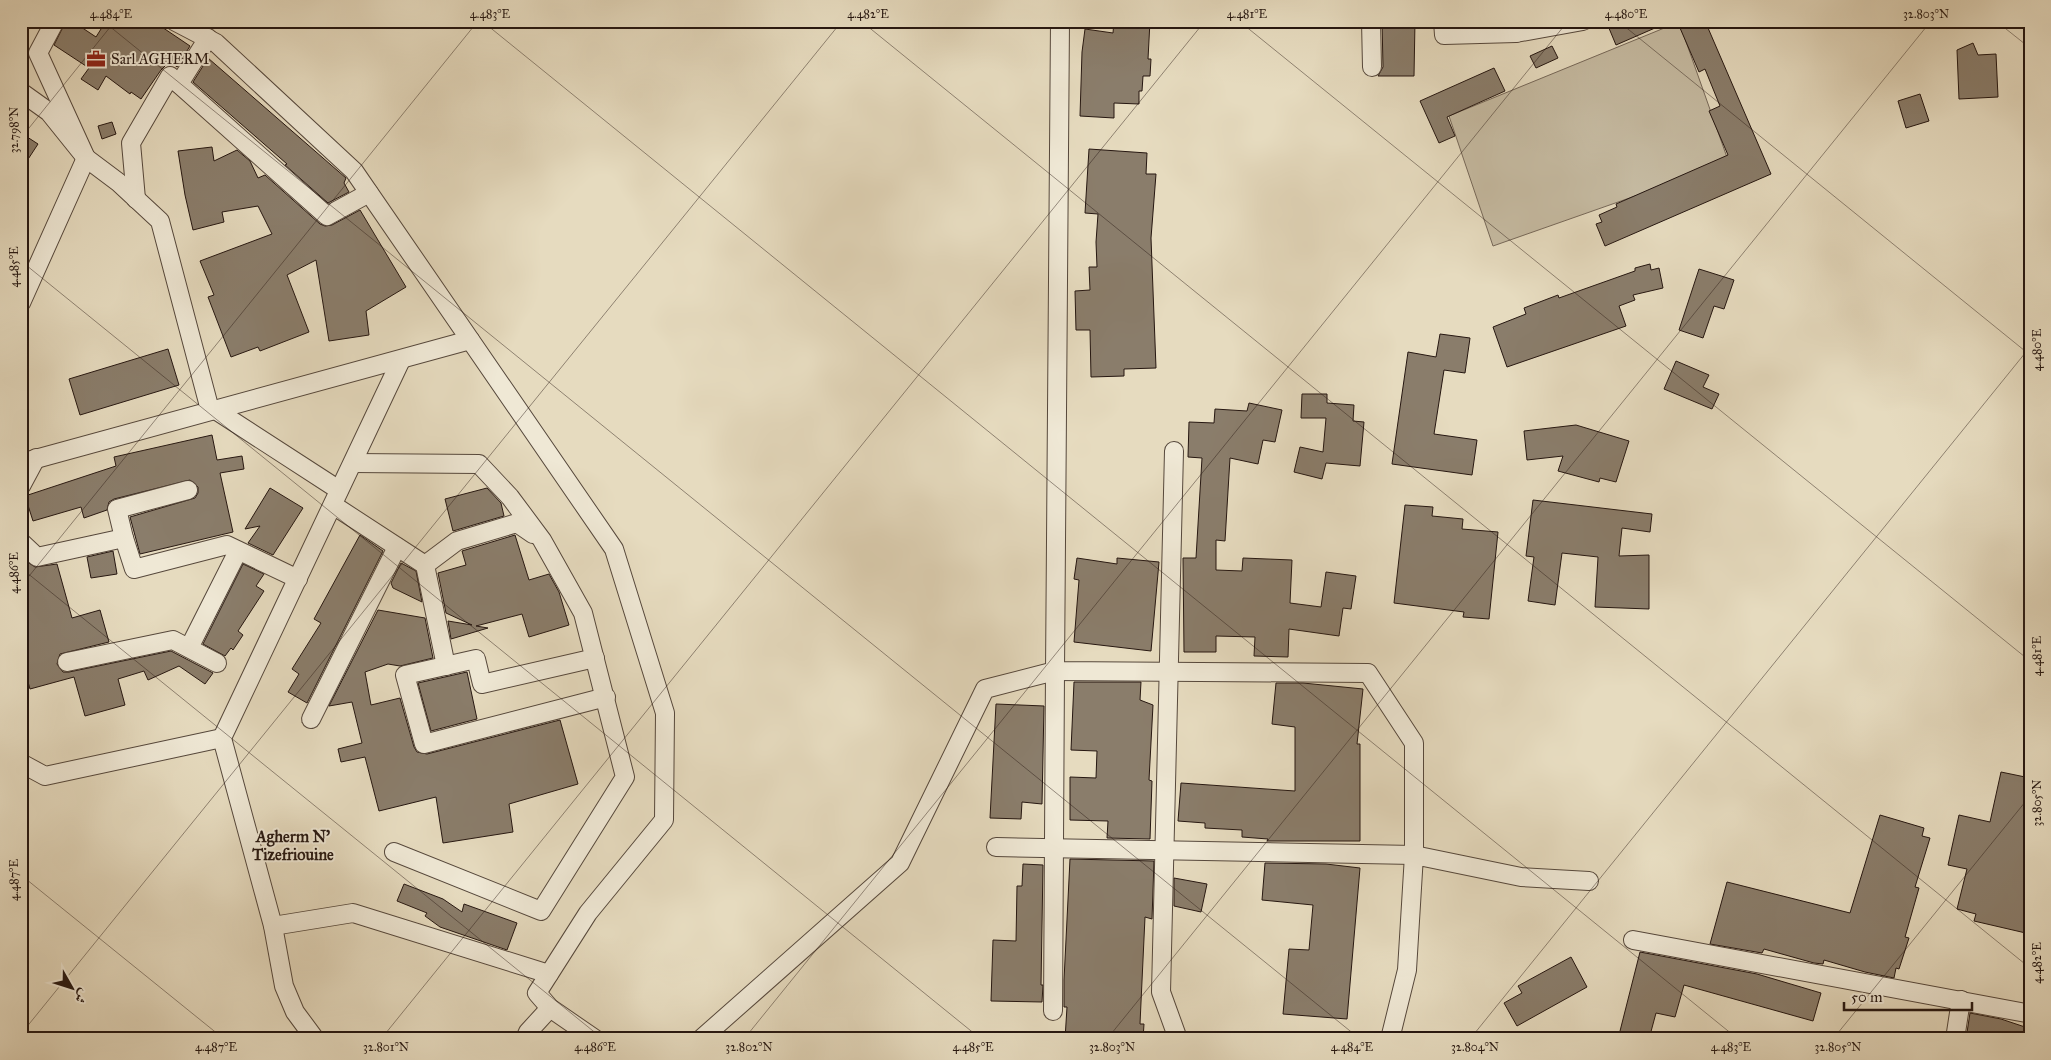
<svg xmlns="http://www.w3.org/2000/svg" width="2051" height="1060" font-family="'IM FELL Great Primer',Amiri,serif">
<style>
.green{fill:#c5baa1;stroke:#766859}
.building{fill:#8a7d6b;stroke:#261711}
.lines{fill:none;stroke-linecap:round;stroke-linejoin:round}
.minor-casing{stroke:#56483c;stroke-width:20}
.minor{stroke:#efe8d5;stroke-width:18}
.ticks{fill:none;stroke:#261711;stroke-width:1;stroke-opacity:0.45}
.labels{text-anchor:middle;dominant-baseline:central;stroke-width:4;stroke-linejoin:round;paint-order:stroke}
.poi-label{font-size:15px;fill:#261711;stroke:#efe8d5;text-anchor:start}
.neighbourhood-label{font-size:16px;font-weight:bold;fill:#261711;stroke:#efe8d5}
.neatline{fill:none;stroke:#261711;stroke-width:2}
.ticks-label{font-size:12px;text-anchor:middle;fill:#261711}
</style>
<rect width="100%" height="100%" fill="#e6dbbf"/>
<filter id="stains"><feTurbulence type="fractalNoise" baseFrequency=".004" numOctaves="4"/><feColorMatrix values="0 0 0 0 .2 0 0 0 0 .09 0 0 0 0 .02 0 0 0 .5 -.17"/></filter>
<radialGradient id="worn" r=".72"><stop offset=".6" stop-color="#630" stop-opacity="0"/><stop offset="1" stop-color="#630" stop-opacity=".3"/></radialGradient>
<!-- green -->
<polygon class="green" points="1679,22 1729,163 1493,246 1449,116"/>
<!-- building -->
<g class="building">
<polygon points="66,21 72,21 96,37 106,21 153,21 190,46 177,67 170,61 161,70 141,99 131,92 130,94 106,76 98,90 81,79 89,68 54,45"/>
<polygon points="1114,21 1150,21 1148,59 1151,59 1150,76 1143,76 1142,91 1139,91 1139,104 1114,103 1114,118 1080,116 1082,52 1085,29 1113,33"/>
<polygon points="1382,21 1415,21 1414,76 1378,76 1383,67"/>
<polygon points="1606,21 1671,21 1616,45"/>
<polygon points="1677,21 1705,21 1771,174 1605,246 1596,224 1602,222 1599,215 1617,207 1616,204 1728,155 1709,111 1720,106 1705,69 1699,72"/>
<polygon points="1973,43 1978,55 1996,54 1998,97 1959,99 1957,50"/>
<polygon points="1552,46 1558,58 1536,68 1530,56"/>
<polygon points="208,58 346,178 344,183 349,192 328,203 285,165 287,164 193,82"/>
<polygon points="1494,68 1505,91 1447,117 1455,136 1439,143 1420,101"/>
<polygon points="1920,94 1929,121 1906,128 1898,101"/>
<polygon points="112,122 116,134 102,139 98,126"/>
<polygon points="21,133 38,144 21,170"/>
<polygon points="212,147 214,161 237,150 250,161 258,178 265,175 320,224 325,226 332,225 360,210 406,287 366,311 369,335 329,341 316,260 287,275 309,332 260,351 258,347 231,357 208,297 214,295 200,261 272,234 258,206 222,212 224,222 193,230 185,195 178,151"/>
<polygon points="1089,149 1147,153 1146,174 1156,174 1151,238 1156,368 1124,369 1124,376 1091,377 1090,330 1076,330 1075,291 1090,290 1089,267 1097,267 1096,242 1098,214 1085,213"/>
<polygon points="1650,264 1651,270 1659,268 1663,288 1633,295 1635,300 1619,306 1626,326 1507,367 1493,327 1526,314 1524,308 1558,295 1559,298 1635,271 1635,268"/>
<polygon points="1699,269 1734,280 1724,309 1714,306 1703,338 1679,330"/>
<polygon points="1440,334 1470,338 1465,373 1444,370 1434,434 1477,440 1472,475 1392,464 1408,352 1436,357"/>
<polygon points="168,349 179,385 80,415 69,379"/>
<polygon points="1676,361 1709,375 1703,387 1719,394 1712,409 1664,389"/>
<polygon points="1302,394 1327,394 1327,403 1354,405 1353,421 1364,422 1360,466 1326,463 1322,479 1294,472 1300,447 1323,452 1326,418 1301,418"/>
<polygon points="1249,403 1282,410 1275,442 1263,440 1258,464 1230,458 1225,541 1216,540 1216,570 1242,571 1243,558 1292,560 1290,603 1321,607 1326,572 1356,576 1351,609 1343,608 1339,636 1289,629 1288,657 1254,656 1255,637 1216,636 1216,652 1184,652 1183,558 1196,558 1202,458 1188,457 1189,422 1214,423 1215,409 1247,411"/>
<polygon points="1576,425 1629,441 1616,482 1600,478 1599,482 1558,471 1563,456 1527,460 1524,431"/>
<polygon points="212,435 217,460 242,456 244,469 220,473 233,532 140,554 130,517 195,498 198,493 198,487 190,480 114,499 109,502 107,510 84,518 81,507 33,521 25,496 116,466 114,457"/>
<polygon points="270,488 303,508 273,555 248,543 260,526 245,529"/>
<polygon points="487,488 501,503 504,516 453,531 445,499"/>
<polygon points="1533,500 1652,514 1650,532 1622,528 1619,556 1649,555 1649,609 1595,607 1598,557 1562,553 1555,605 1528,601 1534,557 1526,556"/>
<polygon points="1405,505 1433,507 1432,516 1463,519 1462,529 1498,532 1489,619 1463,617 1464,612 1394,603"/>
<polygon points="360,535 383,551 307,703 288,692 299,674 292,669 321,623 314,619"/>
<polygon points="515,535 529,580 549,574 559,592 569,625 529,637 522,614 476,626 488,628 451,639 448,621 472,625 446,613 438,573 466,565 462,551"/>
<polygon points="113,551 117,574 91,578 87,557"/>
<polygon points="1077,558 1117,564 1117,558 1159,562 1151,651 1074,642 1079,580 1074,579"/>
<polygon points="26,561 35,567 57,564 72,618 100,610 109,642 60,654 57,664 63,672 69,672 171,651 213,673 205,684 179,666 148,680 144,671 118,679 125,705 85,716 74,677 30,689 21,657 21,563"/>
<polygon points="401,563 416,571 422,602 393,588 391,583"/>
<polygon points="243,564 264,574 256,586 264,591 238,631 243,635 233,650 231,648 225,656 203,644"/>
<polygon points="378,610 425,618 433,658 400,666 388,664 365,672 371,705 400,698 414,747 417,752 427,754 560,720 578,784 509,804 513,832 443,843 436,797 379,811 365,757 341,762 338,749 362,743 352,702 329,706"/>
<polygon points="467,672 477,719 431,731 418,683"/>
<polygon points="1074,682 1141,682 1140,700 1153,705 1149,780 1152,781 1150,839 1107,838 1108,821 1070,820 1070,777 1096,778 1097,751 1071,750"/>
<polygon points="1276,683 1303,683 1363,689 1357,744 1360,744 1360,841 1267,841 1268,839 1242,837 1242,830 1205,828 1205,823 1178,821 1181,783 1295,791 1295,727 1272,724"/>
<polygon points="996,704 1044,706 1042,804 1022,802 1021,819 990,818"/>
<polygon points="2001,772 2030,778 2030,934 1974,921 1976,914 1957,909 1967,869 1948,865 1959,815 1990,822"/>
<polygon points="1880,815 1924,828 1922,836 1930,838 1915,887 1919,888 1905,937 1909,938 1899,969 1896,968 1894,978 1865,972 1824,960 1823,964 1814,963 1764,949 1762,953 1710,944 1727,882 1850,913"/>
<polygon points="1070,859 1154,861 1152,919 1145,917 1140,1024 1144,1024 1143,1039 1065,1039 1067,1007 1064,1007 1064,980"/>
<polygon points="1265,863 1326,864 1360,868 1347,1019 1283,1014 1289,949 1309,950 1313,905 1262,900"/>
<polygon points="1023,864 1043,865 1041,985 1043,985 1042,1002 991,1001 993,940 1016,941 1017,886 1022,886"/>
<polygon points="1174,878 1207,884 1201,912 1174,906"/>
<polygon points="404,884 443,899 462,912 464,904 517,923 507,950 440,927 425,916 427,913 397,901"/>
<polygon points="1640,952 1757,974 1821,993 1813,1021 1684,985 1675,1017 1656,1013 1649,1039 1618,1039"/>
<polygon points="1571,957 1587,987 1517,1026 1504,1003 1522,993 1518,986"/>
<polygon points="1970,1013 2001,1019 2025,1027 2021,1039 1966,1039"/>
</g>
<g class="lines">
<!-- minor casing -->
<g class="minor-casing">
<g id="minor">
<polyline points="174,21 216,43 354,171 614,549 665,713 664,820 588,913 537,993 550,1008 595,1039"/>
<polyline points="1371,21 1372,67"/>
<polyline points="1443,21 1444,35 1516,33 1519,21"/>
<polyline points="1516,33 1583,21"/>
<polyline points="208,38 179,84 327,216 369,193"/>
<polyline points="21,92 49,112 86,158 118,182 160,221 210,410"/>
<polyline points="136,199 131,143 170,76 179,84"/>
<polyline points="21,303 86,158 38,53 55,21"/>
<polyline points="214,409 339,490"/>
<polyline points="1174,451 1161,992 1178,1039"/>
<polyline points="21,463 470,340"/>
<polyline points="353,463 479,464 510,497 542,540 583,613 625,777 541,911 394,852"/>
<polyline points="21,486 36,458"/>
<polyline points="333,505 425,565 446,666"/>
<polyline points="124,538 117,509 188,490"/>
<polyline points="21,542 37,557 124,538 134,569 227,545 298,579"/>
<polyline points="425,565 457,541 517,523 533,534"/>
<polyline points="189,648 238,551"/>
<polyline points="595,658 482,684 476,659 405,675 424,744 606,697"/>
<polyline points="67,662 173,640 217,663"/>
<polyline points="311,719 397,547"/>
<polyline points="21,763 45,776 222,738"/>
<polyline points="996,847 1414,855 1414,743 1368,673 1055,671 1060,21"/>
<polyline points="273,926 353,913 549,974"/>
<polyline points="1633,940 2026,1013"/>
<polyline points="315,1039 295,1012 284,986 273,926 222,738 401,360"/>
<polyline points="525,1039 528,1032 550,1008"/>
<polyline points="701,1039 900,863 985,689 1055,671 1053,1011"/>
<polyline points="1390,1039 1407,970 1414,855 1521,877 1589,881"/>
<polyline points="1955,1039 1961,1000"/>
</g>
</g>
<!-- minor -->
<use href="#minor" class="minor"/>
</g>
<!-- ticks -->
<path class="ticks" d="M103,21l1257,1018M482,21l1256,1018M861,21l1169,947M1239,21l791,640M1618,21l412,334M1996,21l34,27M21,138l94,-117M21,261l960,778M21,568l582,471M21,586l457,-565M21,875l203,164M21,1034l821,-1013M381,1039l824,-1018M744,1039l824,-1018M1107,1039l824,-1018M1470,1039l560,-692M1833,1039l197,-243"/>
<!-- icons -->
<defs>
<g id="office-bare" transform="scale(1.5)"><path d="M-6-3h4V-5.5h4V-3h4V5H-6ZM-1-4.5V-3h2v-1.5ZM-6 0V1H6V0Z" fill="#8f2418" stroke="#efe8d5" stroke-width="2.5" paint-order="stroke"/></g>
</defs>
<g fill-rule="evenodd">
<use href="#office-bare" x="96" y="59"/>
</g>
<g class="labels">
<!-- poi labels -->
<g class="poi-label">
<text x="111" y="59">Sarl AGHERM</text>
</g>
<!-- neighbourhood labels -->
<g class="neighbourhood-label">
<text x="293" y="836">Agherm N'<tspan x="293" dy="18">Tizefriouine</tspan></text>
</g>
</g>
<!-- margin -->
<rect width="2051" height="1060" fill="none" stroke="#e6dbbf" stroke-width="55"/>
<!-- north arrow -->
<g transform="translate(72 988) rotate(129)" stroke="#efe8d5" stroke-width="4" paint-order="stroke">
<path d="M0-4L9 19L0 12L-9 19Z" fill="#261711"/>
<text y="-8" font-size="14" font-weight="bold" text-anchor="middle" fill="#261711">ش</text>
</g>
<!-- scale -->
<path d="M1844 1002v8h128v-8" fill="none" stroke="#261711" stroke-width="2.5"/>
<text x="1851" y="1002" font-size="15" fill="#261711" stroke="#efe8d5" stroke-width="4" paint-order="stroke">50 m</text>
<rect x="28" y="28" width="1996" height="1004" class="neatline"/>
<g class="ticks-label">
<text x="111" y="18">4.484°E</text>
<text x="490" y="18">4.483°E</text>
<text x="868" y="18">4.482°E</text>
<text x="1247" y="18">4.481°E</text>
<text x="1626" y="18">4.480°E</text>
<text x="1926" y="18">32.803°N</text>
<text transform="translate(14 130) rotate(-90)" y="4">32.798°N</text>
<text transform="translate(14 267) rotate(-90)" y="4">4.485°E</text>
<text transform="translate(2037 350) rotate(-90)" y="4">4.480°E</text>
<text transform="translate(14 573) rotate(-90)" y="4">4.486°E</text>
<text transform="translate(2037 656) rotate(-90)" y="4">4.481°E</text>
<text transform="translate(2037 803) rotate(-90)" y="4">32.805°N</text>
<text transform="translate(14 880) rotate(-90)" y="4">4.487°E</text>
<text transform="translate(2037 963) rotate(-90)" y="4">4.482°E</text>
<text x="216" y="1051">4.487°E</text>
<text x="386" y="1051">32.801°N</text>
<text x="595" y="1051">4.486°E</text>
<text x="749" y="1051">32.802°N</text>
<text x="973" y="1051">4.485°E</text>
<text x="1112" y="1051">32.803°N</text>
<text x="1352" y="1051">4.484°E</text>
<text x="1475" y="1051">32.804°N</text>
<text x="1731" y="1051">4.483°E</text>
<text x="1838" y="1051">32.805°N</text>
</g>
<rect width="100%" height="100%" filter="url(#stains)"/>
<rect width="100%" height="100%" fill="url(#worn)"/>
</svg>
